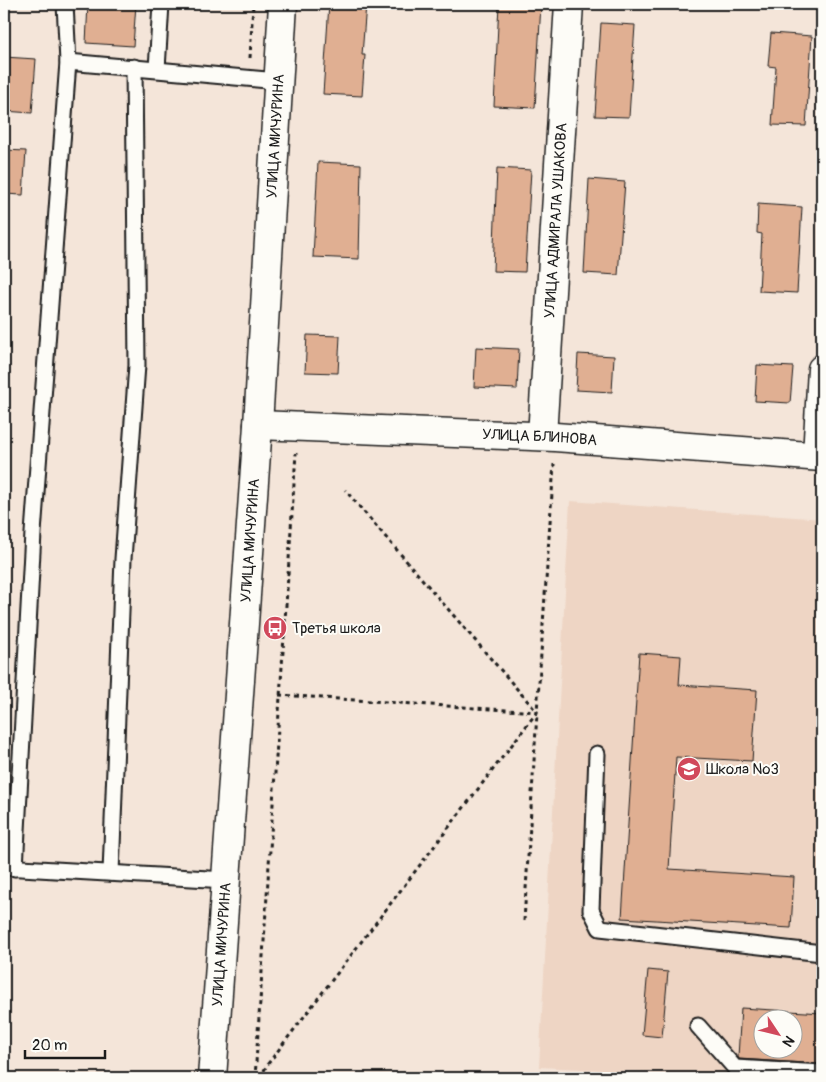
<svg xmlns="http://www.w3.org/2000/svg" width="826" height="1082" font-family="Pangolin,sans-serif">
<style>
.built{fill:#eed5c4;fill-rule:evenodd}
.building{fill:#e0af92;stroke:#1c1c1c;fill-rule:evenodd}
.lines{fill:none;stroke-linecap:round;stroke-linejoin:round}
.service-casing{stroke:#1c1c1c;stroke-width:19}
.minor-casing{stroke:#1c1c1c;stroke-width:31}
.tertiary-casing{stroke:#1c1c1c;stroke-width:31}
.path{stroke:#1c1c1c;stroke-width:3;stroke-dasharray:4 4;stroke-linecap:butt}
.service{stroke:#fdfcf7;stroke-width:15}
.minor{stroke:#fdfcf7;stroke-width:28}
.tertiary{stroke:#fdfcf7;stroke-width:28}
.labels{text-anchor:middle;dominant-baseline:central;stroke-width:4;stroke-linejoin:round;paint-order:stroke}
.street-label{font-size:15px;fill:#1c1c1c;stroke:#fdfcf7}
.poi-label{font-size:15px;fill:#1c1c1c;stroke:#fdfcf7;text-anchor:start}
</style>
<rect width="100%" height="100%" fill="#f4e5d9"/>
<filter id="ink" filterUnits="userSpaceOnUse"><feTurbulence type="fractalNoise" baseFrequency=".02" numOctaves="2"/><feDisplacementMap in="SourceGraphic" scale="10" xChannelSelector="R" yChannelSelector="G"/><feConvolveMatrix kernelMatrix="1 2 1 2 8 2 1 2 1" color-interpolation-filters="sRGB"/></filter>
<g filter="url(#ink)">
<!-- built -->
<path class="built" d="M570,501l252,18v559h-46l-237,-11zM764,1020h30v30h-30z"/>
<!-- building -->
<g class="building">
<polygon points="88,4 136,4 133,46 86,43"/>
<polygon points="329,4 366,4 362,55 365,55 362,96 323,94"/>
<polygon points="499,4 541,4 535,108 494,106"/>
<polygon points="601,23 635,25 629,117 595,116"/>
<polygon points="771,33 812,36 806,126 772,125 776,67 768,66"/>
<polygon points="4,57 36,59 32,113 4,111"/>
<polygon points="4,150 26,151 23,195 4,194"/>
<polygon points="318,162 361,164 359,259 313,257"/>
<polygon points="497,168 531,170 525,272 493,271"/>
<polygon points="589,179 625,182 618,275 584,273"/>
<polygon points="758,204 802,207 797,293 759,291 762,234 757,233"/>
<polygon points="307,335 340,336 338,373 305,372"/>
<polygon points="476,347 519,349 517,389 474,387"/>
<polygon points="578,354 614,356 612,392 576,390"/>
<polygon points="757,365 793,367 790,403 755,401"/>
<polygon points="639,653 681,656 679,685 757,690 752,761 676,757 669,869 794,877 791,928 622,918"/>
<polygon points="648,970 668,972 662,1037 642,1035"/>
<path d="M741,1008l81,5v51l-83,-5 -1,-2zM764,1020h30v30h-30z"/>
</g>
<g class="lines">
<!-- service casing -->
<g class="service-casing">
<g id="service">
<polyline points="65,4 68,62"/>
<polyline points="157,69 161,4"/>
<polyline points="597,754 591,910 600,928 822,953"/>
<polyline points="4,867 226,880"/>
<polyline points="15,868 33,533 68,62 278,81"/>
<polyline points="111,873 123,559 137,365 134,67"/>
<polyline points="698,1026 735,1068 822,1073"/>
</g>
</g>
<!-- minor casing -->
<g class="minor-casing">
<g id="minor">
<path id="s1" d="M258,425l297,12 267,20"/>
<path id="s2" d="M542,436l27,-432"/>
<polyline points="817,456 822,369"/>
</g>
</g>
<!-- tertiary casing -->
<g class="tertiary-casing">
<g id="tertiary">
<path id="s3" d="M212,1078l46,-653 25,-421"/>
</g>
</g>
<!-- path -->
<g class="path">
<polyline points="250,58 253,4"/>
<polyline points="279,695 537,712 554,464"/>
<polyline points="524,921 537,713"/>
<polyline points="255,1078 296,453"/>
<polyline points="260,1078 267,1065 537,712 345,490"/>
</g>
<!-- service -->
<use href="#service" class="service"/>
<!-- minor -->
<use href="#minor" class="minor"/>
<!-- tertiary -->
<use href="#tertiary" class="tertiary"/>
</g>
</g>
<!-- icons -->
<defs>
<g id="bus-disc" transform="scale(1.25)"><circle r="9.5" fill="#d1495b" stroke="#fdfcf7"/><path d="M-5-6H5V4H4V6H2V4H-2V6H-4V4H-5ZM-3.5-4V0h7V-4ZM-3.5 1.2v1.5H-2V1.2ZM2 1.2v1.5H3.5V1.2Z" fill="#fff"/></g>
<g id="school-disc" transform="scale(1.25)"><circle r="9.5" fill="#d1495b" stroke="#fdfcf7"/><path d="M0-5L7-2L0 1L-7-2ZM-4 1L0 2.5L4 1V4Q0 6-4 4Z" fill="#fff"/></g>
</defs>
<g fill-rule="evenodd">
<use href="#bus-disc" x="275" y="628"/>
<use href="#school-disc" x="689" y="769"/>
</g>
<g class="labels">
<!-- street labels -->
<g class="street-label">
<text stroke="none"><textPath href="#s3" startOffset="944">УЛИЦА МИЧУРИНА</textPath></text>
<text stroke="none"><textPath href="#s2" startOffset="216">УЛИЦА АДМИРАЛА УШАКОВА</textPath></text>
<text stroke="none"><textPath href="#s1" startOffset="282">УЛИЦА БЛИНОВА</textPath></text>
<text stroke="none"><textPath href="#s3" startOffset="539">УЛИЦА МИЧУРИНА</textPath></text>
<text stroke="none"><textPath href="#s3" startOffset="134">УЛИЦА МИЧУРИНА</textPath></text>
</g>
<!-- poi labels -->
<g class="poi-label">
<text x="292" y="628">Третья школа</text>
<text x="706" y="769">Школа №3</text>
</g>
</g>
<!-- margin -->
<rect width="826" height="1082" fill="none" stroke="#fdfcf7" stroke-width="20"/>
<rect x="10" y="10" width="806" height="1062" fill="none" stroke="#1c1c1c" stroke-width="2" filter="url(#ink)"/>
<!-- north arrow -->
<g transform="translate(778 1034) rotate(125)"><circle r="24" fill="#fdfcf7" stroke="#a3a29f"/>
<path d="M0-4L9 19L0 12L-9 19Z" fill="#d1495b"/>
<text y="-8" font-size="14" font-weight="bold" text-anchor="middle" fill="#1c1c1c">N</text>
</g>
<!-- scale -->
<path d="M25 1050v8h80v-8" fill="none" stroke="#1c1c1c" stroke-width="2.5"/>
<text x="32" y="1050" font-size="15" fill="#1c1c1c" stroke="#fdfcf7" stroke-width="4" paint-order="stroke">20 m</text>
</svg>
